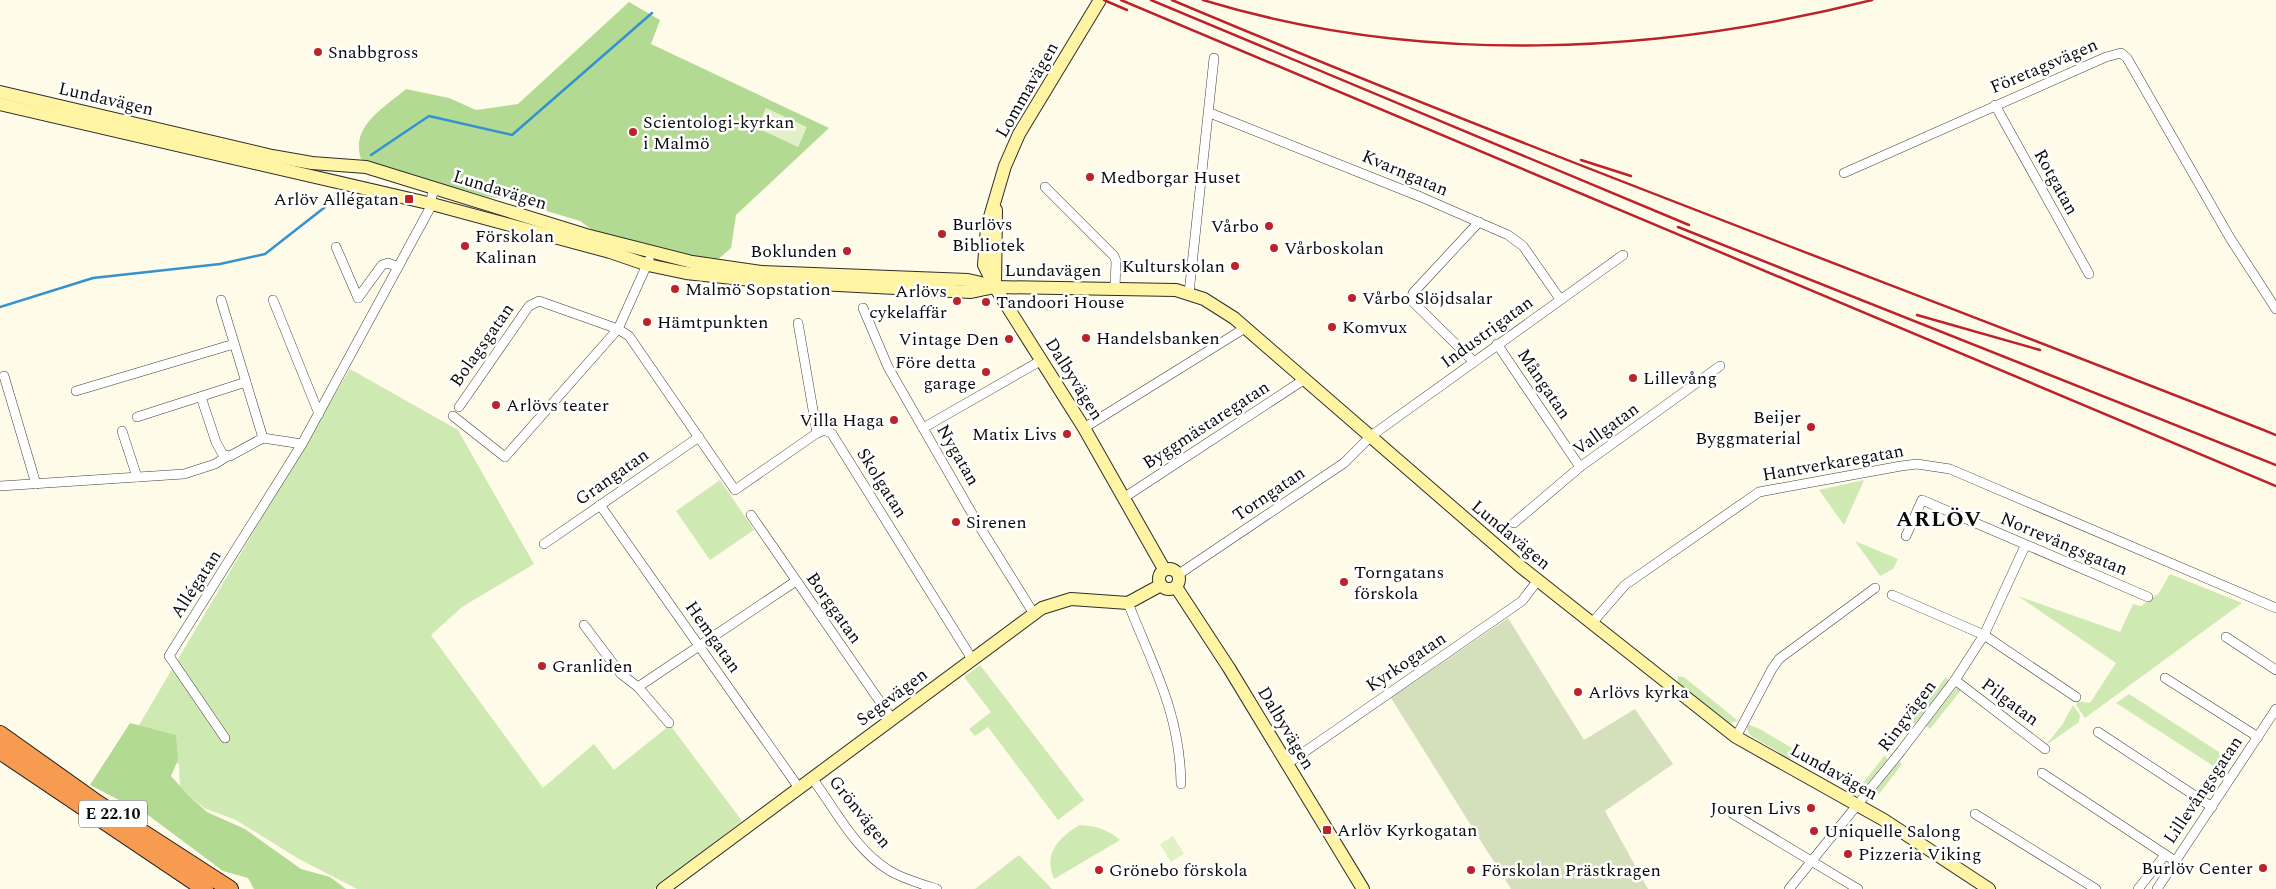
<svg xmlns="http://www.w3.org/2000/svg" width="2276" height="889" font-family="Spectral,serif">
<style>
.green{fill:#cfe9b3}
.forest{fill:#b3da93}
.cemetery{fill:#d4e0bc}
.pitch{fill:#e1f0c5}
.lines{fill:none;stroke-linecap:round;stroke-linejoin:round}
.stream{stroke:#3492cf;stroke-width:2.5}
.street-casing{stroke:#3e3e3e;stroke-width:10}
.secondary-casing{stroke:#2d2d2d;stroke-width:14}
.highway-casing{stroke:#1c1c1c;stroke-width:18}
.street{stroke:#fff;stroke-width:9}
.secondary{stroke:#fff4a4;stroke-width:12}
.highway{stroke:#f69b50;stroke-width:16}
.rail{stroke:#bc222a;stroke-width:2.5}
.poi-dot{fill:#bc222a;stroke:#fff;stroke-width:2}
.labels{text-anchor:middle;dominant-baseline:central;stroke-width:5;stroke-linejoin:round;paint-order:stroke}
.shield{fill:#fff;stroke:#545454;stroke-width:1}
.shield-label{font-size:16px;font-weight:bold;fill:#0b0b0b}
.poi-label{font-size:18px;fill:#0b0b0b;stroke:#fff;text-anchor:start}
.street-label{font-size:18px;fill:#0b0b0b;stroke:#fff}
.district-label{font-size:22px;font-weight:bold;letter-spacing:1px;fill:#0b0b0b;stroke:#fff}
</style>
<rect width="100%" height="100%" fill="#fffbe9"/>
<!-- green -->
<g class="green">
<polygon points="1057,302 1069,303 1070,307 1047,311 1042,308"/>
<polygon points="350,369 458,430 534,564 462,607 431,635 543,788 594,744 614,770 670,725 742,821 654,889 357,889 299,859 236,820 204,808 180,788 179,765 163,746 158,751 139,725"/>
<polygon points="720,480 754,530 710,560 676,511"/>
<polygon points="1864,480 1844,525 1819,490"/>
<polygon points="1855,541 1898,559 1893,569 1880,576"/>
<polygon points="2170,574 2242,603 2085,718 2076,705 2077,701 2090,703 2116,663 2018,596 2120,632 2133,604 2141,606 2159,593"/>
<polygon points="980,665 1084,800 1058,820 988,727 975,736 969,729 991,712 964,677"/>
<polygon points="1678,676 1684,677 1738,721 1730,723 1677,682"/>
<polygon points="1946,677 1949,681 1915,724 1911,721"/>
<polygon points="1959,688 1962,689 1930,729 1926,726 1955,689"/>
<polygon points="2129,694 2225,756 2218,769 2116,703"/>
<polygon points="2073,705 2080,715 2079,722 2045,746 2062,725"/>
<polygon points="1747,724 1760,729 1797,751 1790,759 1751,736 1747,730"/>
<polygon points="1885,755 1887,760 1865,787 1863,783"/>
<polygon points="1899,761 1902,764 1879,794 1874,792"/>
<path d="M1079,825c17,1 28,4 41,15l-66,39c-11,-26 4,-40 25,-54z"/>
<polygon points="1019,855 1052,889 975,889"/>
</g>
<!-- forest -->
<g class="forest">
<path d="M629,2l31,18 -9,24 178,84 -93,87 -5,33 -15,13 -25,-2 -92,-24 -19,-14 -50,-15 -16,-10c-21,8 -48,-9 -70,-9l-83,-28c-11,-33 23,-51 45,-70l43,9 27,12 42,-6z"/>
<polygon points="130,723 176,735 178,760 171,776 188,795 207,812 245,829 301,869 330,877 346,889 254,889 248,878 223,871 148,815 90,785"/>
</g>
<!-- cemetery -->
<polygon class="cemetery" points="1508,618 1584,740 1635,709 1673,764 1605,811 1648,889 1511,889 1391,698"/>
<!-- pitch -->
<g class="pitch">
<polygon points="766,108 807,127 798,147 757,128"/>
<polygon points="1173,836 1184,854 1171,862 1160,844"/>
</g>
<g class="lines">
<!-- stream -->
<g class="stream">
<polyline points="371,155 429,116 512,135 652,13"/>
<polyline points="0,307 93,278 220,264 265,254 343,193"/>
</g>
<!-- street casing -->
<g class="street-casing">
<g id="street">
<polyline points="1995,105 2089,274"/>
<polyline points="1210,113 1421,197 1508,235 1523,246 1560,299"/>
<polyline points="1844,173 2106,57 2121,53 2127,58 2230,238 2276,309"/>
<polyline points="1045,187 1114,256 1116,261 1115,288"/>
<polyline points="336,247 358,298"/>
<polyline points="1189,293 1214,58"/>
<polyline points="358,298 382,265 388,263 398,267"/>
<polyline points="221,300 263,438 302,444"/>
<polyline points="273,300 319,414"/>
<polyline points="863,308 888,367 978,524 1034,614"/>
<polyline points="798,323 817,433 825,430 832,434 972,659"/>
<polyline points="1497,344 1580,467"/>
<polyline points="1473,361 1414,303 1412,297 1413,293 1479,222"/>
<polyline points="4,376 36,484"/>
<polyline points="76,391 234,344"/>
<polyline points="201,397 216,442 223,455 230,456 263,438"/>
<polyline points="459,407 529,306 539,301 618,329 629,336 735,490 817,433"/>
<polyline points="453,416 505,457 618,329 649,260"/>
<polyline points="137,417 246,382"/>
<polyline points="923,428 1042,360"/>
<polyline points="1084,428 1245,328"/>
<polyline points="122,431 137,477"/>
<polyline points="0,486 184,474 215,464 226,457"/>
<polyline points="1125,497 1305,379"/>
<polyline points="600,505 799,788"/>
<polyline points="751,515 892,719"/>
<polyline points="1514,523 1580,467 1720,366"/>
<polyline points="1906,536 1922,500 2148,597"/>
<polyline points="544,544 699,437"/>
<polyline points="1179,574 1344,463 1371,436 1623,255"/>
<polyline points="1892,595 1984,635 2076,697"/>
<path d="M1128,603c25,63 52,110 53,181"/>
<polyline points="1592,623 1625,585 1759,492 1901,466 1917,464 1950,469 2276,608"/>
<polyline points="584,625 621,674 638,687 669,723"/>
<polyline points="2226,637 2276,670"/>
<polyline points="2165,678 2258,737"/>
<polyline points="1955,680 2045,749"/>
<polyline points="638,687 796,581"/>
<polyline points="2098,732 2212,807"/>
<polyline points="1736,737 1772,669 1779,659 1875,588"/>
<polyline points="225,738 169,656 302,444 429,210 434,187"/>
<polyline points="1287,764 1522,601 1538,580"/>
<polyline points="2042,773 2175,861"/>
<path d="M812,778c23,31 43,72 78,93 14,8 31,13 47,18"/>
<polyline points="1733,814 1858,889"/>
<polyline points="1975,814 2096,889"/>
<polyline points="1789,889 1901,751 1955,680 1984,635 2025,546"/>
<polyline points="2138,889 2165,855"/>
<polyline points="2157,889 2276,709"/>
</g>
</g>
<!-- secondary casing -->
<g class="secondary-casing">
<g id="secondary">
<polyline points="1100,0 1019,134 1005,166 987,227 984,265 995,287 1084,428 1164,569"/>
<polyline points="0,92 272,156 312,163 366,167 586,235 692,262 761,272 968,280 990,285"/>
<polyline points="0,104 432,204 610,252 648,265 686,273 760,281 971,292 995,287 1176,290 1204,299 1234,318 1521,567 1736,737 1884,820 1989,889"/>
<polyline points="995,287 996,210"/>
<circle cx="1169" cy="579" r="10"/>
<polyline points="1176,587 1229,668 1363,889"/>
<polyline points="663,889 1042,608 1071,599 1128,603 1161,585"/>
</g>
</g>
<!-- highway casing -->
<g class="highway-casing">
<g id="highway">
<polyline points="0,734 97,803 230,889"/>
<polyline points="0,751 205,889"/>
</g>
</g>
<!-- street -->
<use href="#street" class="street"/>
<!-- secondary -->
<use href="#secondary" class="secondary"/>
<!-- highway -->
<use href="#highway" class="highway"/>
<!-- rail -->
<g class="rail">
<polyline points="1104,0 1127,10"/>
<polyline points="1121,0 2276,486"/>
<polyline points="1151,0 1689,225"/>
<path d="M1172,0c365,154 736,289 1104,435"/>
<path d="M1203,0c216,66 452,55 669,0"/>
<polyline points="1581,160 1631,176"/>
<polyline points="1678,227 2276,465"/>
<polyline points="1917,315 2040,350"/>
</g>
</g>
<!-- markers -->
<g class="poi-dot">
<circle cx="318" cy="52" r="5"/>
<circle cx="633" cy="132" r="5"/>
<circle cx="1090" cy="177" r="5"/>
<rect x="404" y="194" width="10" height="10" rx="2.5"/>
<circle cx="1269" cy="226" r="5"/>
<circle cx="942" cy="234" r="5"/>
<circle cx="465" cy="246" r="5"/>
<circle cx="1274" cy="248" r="5"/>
<circle cx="847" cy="251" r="5"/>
<circle cx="1235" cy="266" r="5"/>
<circle cx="675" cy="289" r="5"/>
<circle cx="1352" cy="298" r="5"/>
<circle cx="957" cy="301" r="5"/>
<circle cx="986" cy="302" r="5"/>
<circle cx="647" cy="322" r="5"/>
<circle cx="1332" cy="327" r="5"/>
<circle cx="1086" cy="338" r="5"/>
<circle cx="1009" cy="339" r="5"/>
<circle cx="986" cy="372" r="5"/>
<circle cx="1633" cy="378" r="5"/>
<circle cx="496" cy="405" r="5"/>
<circle cx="894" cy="420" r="5"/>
<circle cx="1811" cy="427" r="5"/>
<circle cx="1067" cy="434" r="5"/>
<circle cx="956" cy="522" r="5"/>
<circle cx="1344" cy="582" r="5"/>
<circle cx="542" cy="666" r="5"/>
<circle cx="1578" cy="692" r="5"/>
<circle cx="1811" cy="808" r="5"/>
<rect x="1322" y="825" width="10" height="10" rx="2.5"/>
<circle cx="1814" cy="831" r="5"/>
<circle cx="1848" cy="854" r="5"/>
<circle cx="2263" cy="868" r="5"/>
<circle cx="1099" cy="870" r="5"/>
<circle cx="1471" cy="870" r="5"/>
</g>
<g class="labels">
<!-- shield labels -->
<rect class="shield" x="79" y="800.5" width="68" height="27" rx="4"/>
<g class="shield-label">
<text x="113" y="814">E 22.10</text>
</g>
<!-- poi labels -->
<g class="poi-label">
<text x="328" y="52">Snabbgross</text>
<text x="643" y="122">Scientologi-kyrkan<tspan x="643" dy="21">i Malmö</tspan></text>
<text x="1100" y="177">Medborgar Huset</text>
<text x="399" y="199" text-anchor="end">Arlöv Allégatan</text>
<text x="952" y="224">Burlövs<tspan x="952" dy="21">Bibliotek</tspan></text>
<text x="1259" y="226" text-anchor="end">Vårbo</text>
<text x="475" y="236">Förskolan<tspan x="475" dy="21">Kalinan</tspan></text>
<text x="1284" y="248">Vårboskolan</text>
<text x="837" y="251" text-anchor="end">Boklunden</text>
<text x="1225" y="266" text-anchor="end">Kulturskolan</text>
<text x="685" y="289">Malmö Sopstation</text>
<text x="947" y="291" text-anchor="end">Arlövs<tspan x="947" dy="21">cykelaffär</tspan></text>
<text x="1362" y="298">Vårbo Slöjdsalar</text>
<text x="996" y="302">Tandoori House</text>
<text x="657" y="322">Hämtpunkten</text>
<text x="1342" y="327">Komvux</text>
<text x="1096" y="338">Handelsbanken</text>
<text x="999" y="339" text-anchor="end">Vintage Den</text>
<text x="976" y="362" text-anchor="end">Före detta<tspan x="976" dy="21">garage</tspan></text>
<text x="1643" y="378">Lillevång</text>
<text x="506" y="405">Arlövs teater</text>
<text x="1801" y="417" text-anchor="end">Beijer<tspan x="1801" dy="21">Byggmaterial</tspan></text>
<text x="884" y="420" text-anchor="end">Villa Haga</text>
<text x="1057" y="434" text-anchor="end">Matix Livs</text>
<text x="966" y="522">Sirenen</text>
<text x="1354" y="572">Torngatans<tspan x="1354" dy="21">förskola</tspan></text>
<text x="552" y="666">Granliden</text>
<text x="1588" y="692">Arlövs kyrka</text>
<text x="1801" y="808" text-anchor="end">Jouren Livs</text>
<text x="1337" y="830">Arlöv Kyrkogatan</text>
<text x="1824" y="831">Uniquelle Salong</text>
<text x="1858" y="854">Pizzeria Viking</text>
<text x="2253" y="868" text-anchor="end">Burlöv Center</text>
<text x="1109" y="870">Grönebo förskola</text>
<text x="1481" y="870">Förskolan Prästkragen</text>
</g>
<!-- street labels -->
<g class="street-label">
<text transform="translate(2044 66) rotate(-23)">Företagsvägen</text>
<text transform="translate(1027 90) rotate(-60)">Lommavägen</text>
<text transform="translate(106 99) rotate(13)">Lundavägen</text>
<text transform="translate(1405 173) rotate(23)">Kvarngatan</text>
<text transform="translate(2056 182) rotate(61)">Rotgatan</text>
<text transform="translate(500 190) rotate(17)">Lundavägen</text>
<text x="1053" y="270">Lundavägen</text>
<text transform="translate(1487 332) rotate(-36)">Industrigatan</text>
<text transform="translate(482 345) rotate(-55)">Bolagsgatan</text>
<text transform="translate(1074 379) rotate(58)">Dalbyvägen</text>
<text transform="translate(1544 384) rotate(56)">Mångatan</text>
<text transform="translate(1206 425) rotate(-33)">Byggmästaregatan</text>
<text transform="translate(1606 429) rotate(-36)">Vallgatan</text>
<text transform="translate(958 455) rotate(60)">Nygatan</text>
<text transform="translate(1833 463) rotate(-10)">Hantverkaregatan</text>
<text transform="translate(612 477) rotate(-35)">Grangatan</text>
<text transform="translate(882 483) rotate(58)">Skolgatan</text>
<text transform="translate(1269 494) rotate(-34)">Torngatan</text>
<text transform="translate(1511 535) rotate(40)">Lundavägen</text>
<text transform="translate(2064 544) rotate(23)">Norrevångsgatan</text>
<text transform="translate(196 584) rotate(-57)">Allégatan</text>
<text transform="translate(834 608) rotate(55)">Borggatan</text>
<text transform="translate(713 637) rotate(55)">Hemgatan</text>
<text transform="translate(1406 662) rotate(-34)">Kyrkogatan</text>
<text transform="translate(892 697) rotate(-37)">Segevägen</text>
<text transform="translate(2010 702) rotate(37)">Pilgatan</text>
<text transform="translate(1907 716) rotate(-53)">Ringvägen</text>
<text transform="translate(1286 728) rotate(59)">Dalbyvägen</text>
<text transform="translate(1834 772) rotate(29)">Lundavägen</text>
<text transform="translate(2203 790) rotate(-56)">Lillevångsgatan</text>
<text transform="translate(860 812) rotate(51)">Grönvägen</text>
</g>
<!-- district labels -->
<g class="district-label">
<text x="1939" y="519">ARLÖV</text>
</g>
</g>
</svg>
